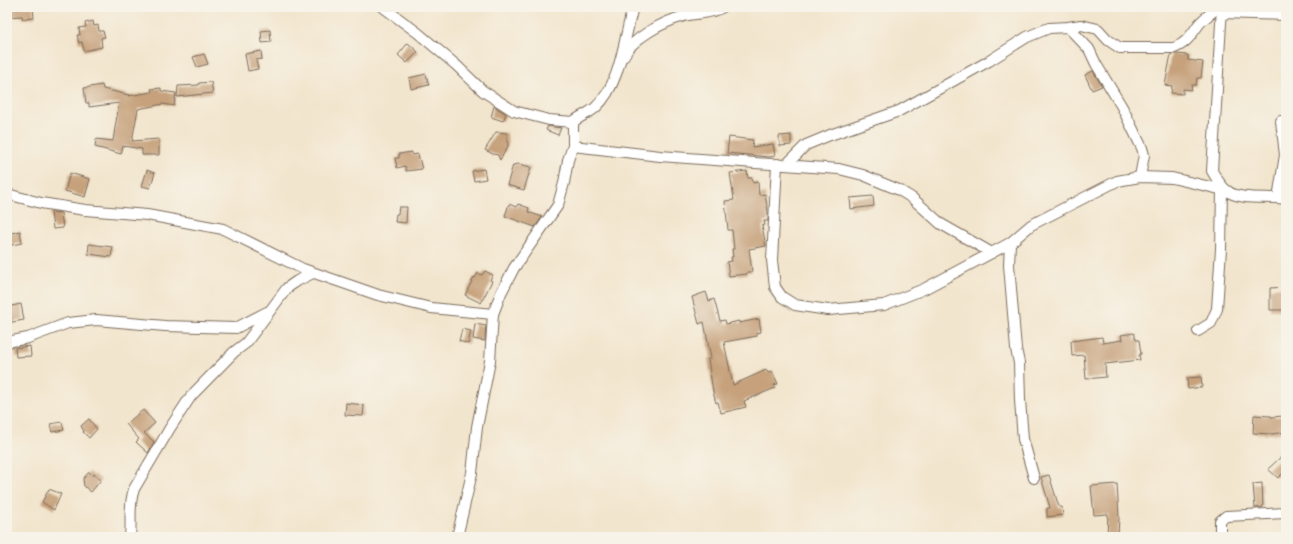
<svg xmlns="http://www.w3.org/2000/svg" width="1293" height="544" font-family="'IM FELL English',serif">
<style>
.building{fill:#c6a17b}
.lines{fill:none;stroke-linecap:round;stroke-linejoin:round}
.minor-casing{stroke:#7b6b5b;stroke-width:12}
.minor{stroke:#fff;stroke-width:10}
</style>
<rect width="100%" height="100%" fill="#f7f3e8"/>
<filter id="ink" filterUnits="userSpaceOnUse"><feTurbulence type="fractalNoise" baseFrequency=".025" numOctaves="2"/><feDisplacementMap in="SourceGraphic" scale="8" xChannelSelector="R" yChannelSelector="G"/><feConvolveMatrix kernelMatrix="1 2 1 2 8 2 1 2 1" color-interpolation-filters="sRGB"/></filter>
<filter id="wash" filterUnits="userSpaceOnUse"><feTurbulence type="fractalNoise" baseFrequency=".012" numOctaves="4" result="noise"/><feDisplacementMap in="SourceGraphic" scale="16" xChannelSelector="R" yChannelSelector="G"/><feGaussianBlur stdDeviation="0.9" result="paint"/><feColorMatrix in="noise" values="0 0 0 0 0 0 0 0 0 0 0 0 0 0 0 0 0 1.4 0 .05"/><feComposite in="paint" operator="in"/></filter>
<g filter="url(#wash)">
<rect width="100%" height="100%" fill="#f2e5cd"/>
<g id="blocks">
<!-- building -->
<g class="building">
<polygon points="7,7 33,7 34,18 23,19 22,16 7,17"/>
<polygon points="93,21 94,26 98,25 99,31 103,31 105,37 101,38 102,47 84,51 82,42 79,43 77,35 80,35 79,28 86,27 85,23"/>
<polygon points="270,30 271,42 262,43 261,31"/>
<polygon points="408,43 418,52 407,63 398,55"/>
<polygon points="261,51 262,59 256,60 258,69 248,71 245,54"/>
<polygon points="204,54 208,64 197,67 193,57"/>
<polygon points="1171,54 1177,54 1188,55 1188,60 1203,62 1201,78 1197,78 1196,85 1192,85 1191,90 1183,89 1183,94 1171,93 1172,86 1165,85"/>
<polygon points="1093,71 1102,86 1092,90 1085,75"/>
<polygon points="426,74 429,85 411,89 409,78"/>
<polygon points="211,82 213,93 177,97 178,86 199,85 199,83"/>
<polygon points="102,85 103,89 129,95 128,96 152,92 151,89 161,88 161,91 176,93 174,106 163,104 138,109 132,141 159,139 159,155 142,155 142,149 123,146 121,154 95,147 96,139 113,141 119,103 89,107 89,103 86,103 84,88"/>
<polygon points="494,106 506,114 503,121 491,117"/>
<polygon points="548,126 561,128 558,135 546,130"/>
<polygon points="496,132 507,133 508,146 500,160 498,155 493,154 485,150"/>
<polygon points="791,135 791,145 780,146 779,136"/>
<polygon points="729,137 753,140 752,147 773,144 775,156 769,157 727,153"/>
<polygon points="412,152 412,155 418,154 422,169 406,171 405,166 397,168 395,158 399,158 399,154"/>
<polygon points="519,164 531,167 524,190 507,185 513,165"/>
<polygon points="484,169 486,179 474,181 472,171"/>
<polygon points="147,170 155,173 150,188 142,186"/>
<polygon points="747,171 748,178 752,178 753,183 758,182 759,195 765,194 768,212 768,221 764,221 765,225 762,226 766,246 749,249 752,272 747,272 747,274 729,276 727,262 732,261 731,257 733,257 732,249 734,249 732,230 728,230 725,201 734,200 730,173"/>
<polygon points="70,173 90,179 85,197 65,191"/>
<polygon points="873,196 874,206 851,209 850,198"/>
<polygon points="509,204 516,207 518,204 529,208 528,212 542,217 535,227 505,216"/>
<polygon points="399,207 407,207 406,223 395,222 396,214 398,214"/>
<polygon points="51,212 61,213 63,228 53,229"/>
<polygon points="20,231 22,243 7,246 7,234"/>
<polygon points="89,244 113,247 111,257 88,254"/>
<polygon points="485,271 493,275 490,280 492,281 481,303 465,295 474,277 475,278 478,273 482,275"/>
<polygon points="1286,287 1286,310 1270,310 1270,288"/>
<polygon points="706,292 709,301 714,299 720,321 725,320 726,324 739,321 739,323 759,319 761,332 756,333 757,336 724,342 733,385 766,370 768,373 772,371 778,384 774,385 775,388 744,401 746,407 721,413 718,402 716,403 713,392 708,359 711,358 704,322 699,324 692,297"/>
<polygon points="21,304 24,320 7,323 7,307"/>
<polygon points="475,324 486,326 485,341 473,339"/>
<polygon points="462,329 471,331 468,344 459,341"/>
<polygon points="1134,333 1136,340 1139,340 1141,354 1139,355 1140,360 1105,364 1106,377 1086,379 1084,355 1072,356 1071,341 1102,337 1103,343 1122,340 1121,335"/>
<polygon points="30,346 31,356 16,357 15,348"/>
<polygon points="1201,377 1202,387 1188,389 1187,378"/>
<polygon points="346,403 364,405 363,416 345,415"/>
<polygon points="143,410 155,423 144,433 154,442 148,453 136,442 139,439 126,424"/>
<polygon points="1254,415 1271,416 1271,417 1284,416 1285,424 1286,424 1286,432 1272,434 1253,433"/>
<polygon points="89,419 97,429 89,438 83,432 84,431 81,426"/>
<polygon points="62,422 64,430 52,432 50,424"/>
<polygon points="1282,456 1286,460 1286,470 1278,478 1268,469"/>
<polygon points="89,472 93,476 94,474 101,480 91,492 84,486 83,479"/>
<polygon points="1049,475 1059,507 1062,507 1063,515 1047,517 1047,508 1050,508 1041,477"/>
<polygon points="1262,483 1263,507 1255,508 1253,484"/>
<polygon points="1117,484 1119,517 1118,536 1107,535 1108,514 1094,515 1091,486"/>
<polygon points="49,489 61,494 54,510 42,502"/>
</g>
</g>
</g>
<g filter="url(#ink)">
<use href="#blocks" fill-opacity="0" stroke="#7b6b5b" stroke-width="1"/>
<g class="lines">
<!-- minor casing -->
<g class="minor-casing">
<g id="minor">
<polyline points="383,7 418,33 456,65 483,91 514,111 549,120 573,122"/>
<path d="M1222,7l-10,164c4,7 9,15 15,20 14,10 42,5 59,8"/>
<polyline points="1222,13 1286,15"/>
<polyline points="1068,27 1089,49 1096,64 1122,107 1142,148 1144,155 1140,177"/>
<path d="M623,57c9,-19 40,-35 61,-41 12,-3 28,-2 39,-9"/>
<path d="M573,146v-24c7,-6 17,-9 23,-15 25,-23 28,-69 37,-100"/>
<polyline points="777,164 772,260 775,287 782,297 795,305 828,310 884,305 924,289 1010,243 1031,225 1117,181 1140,177 1172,178 1228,191"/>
<path d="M786,165l20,-20 24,-10 69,-24 90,-50 38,-24 22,-9 19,-1 13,-2 17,4 10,11 12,8h54c13,-5 17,-13 25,-24 5,-6 13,-11 19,-17"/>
<polyline points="7,194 41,203 85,210 147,215 223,229 303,269 378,295 431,308 493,314"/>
<polyline points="1278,198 1285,155 1281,121"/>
<polyline points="1010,243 1009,265 1016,349 1019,363 1020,400 1023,439 1034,478"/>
<polyline points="1198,331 1211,323 1217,309 1221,249 1222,190"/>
<polyline points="7,342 28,338 68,323 96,320 165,326 236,328 267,312"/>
<path d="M130,537c2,-18 -2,-30 4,-48l36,-61 21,-32 43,-44 12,-9 41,-55 10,-7 16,-8"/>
<polyline points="457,537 472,473 477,427 490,361 493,314 501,293 514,268 558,205 564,183 568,160 573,146 660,156 839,169 863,175 899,190 912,198 941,224 992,253"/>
<polyline points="1220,537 1220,521 1226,516 1286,513"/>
</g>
</g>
<!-- minor -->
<use href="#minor" class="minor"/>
</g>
</g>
<!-- margin -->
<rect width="1293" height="544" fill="none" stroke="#f7f3e8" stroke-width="24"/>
</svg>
